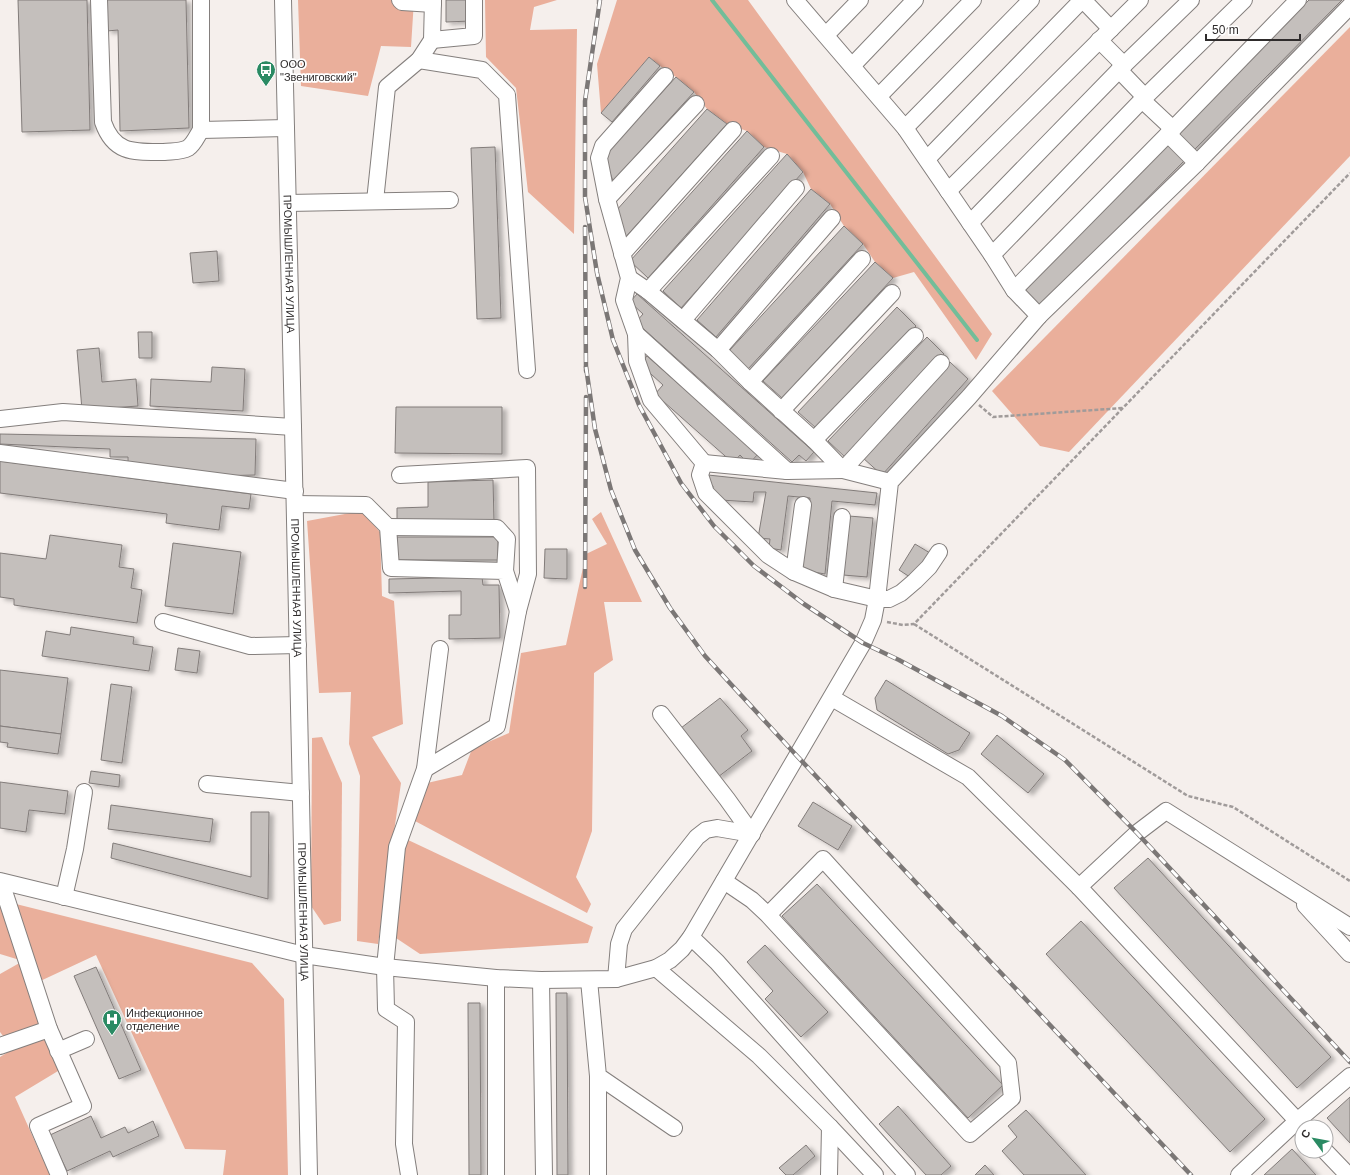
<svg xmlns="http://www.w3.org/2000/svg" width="1350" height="1175" font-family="Helvetica,sans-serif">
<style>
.green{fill:#eaaf9b}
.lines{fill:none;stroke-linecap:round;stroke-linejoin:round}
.stream{stroke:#72bd99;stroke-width:4}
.building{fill:#c4bfbc;stroke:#827c7a;filter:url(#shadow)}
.minor-casing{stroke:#847f7d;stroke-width:18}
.path{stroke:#a09b9a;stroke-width:2.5;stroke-dasharray:4 2;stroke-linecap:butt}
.minor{stroke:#fff;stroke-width:16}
.rail-casing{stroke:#7b7776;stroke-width:4.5}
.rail{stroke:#fff;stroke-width:3;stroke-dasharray:9;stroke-linecap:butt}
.labels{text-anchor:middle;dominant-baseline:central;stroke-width:3.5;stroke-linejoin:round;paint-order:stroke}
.poi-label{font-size:11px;fill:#2f2c2c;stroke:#fff;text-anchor:start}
.street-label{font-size:11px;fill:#2f2c2c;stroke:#fff}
</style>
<defs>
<filter id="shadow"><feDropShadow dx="4.5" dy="2.5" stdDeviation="2" flood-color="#0004"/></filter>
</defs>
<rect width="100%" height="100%" fill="#f5efec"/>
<!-- green -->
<g class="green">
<polygon points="298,0 414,0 411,47 381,46 368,96 301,86"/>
<polygon points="485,0 557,0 534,7 530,30 577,29 574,234 528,192 516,88 486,57"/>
<polygon points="617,0 748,0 992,334 976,360 914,272 893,278 875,262 863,244 844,226 830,204 811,189 803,172 787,154 764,147 747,131 727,124 707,109 694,92 676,77 660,66 649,57 601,113 597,64"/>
<polygon points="1350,27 1350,156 1069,452 1040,446 992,391"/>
<polygon points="361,511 380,532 382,596 394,601 403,724 372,737 401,783 378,944 357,941 360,776 349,744 351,692 319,693 307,521"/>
<polygon points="601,512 642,602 604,602 613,660 594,673 592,831 576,877 591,904 587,913 415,821 427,783 462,775 472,749 509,733 521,653 566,645 586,554 607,544 592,519"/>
<polygon points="322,737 342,783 341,921 324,925 311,906 312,738"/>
<polygon points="406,839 593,927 588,943 420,954 396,938"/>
<polygon points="0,900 252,963 284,999 288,1175 223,1175 226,1150 185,1149 96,955 36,983 63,1068 15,1097 50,1175 0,1175 0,1057 13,1049 0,1032 0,974 23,961 0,954"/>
</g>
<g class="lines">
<!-- stream -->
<polyline class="stream" points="712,0 977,340"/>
</g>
<!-- building -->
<g class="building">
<polygon points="18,0 87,0 90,130 22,132"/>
<polygon points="106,0 186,0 189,128 120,131 118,30 107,31"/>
<polygon points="446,0 471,0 471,21 446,22"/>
<polygon points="1309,0 1342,0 1193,151 1176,134"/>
<polygon points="649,57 660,66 612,122 601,113"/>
<polygon points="676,77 694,92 613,181 604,156"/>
<polygon points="707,109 727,124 623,240 615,212"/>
<polygon points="747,131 764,147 648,278 630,261"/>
<polygon points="1167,144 1184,161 1039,308 1022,292"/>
<polygon points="495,147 501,318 477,319 471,148"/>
<polygon points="787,154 803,172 681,308 663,291"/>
<polygon points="811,189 830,204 716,337 697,320"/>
<polygon points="844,226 863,244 748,369 729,351"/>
<polygon points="217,251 219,281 193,283 190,253"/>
<polygon points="875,262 893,278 782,398 763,381"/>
<polygon points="637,294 814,452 806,461 799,455 792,462 636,322 643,314 630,302"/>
<polygon points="897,307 916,326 816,428 798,412"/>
<polygon points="138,332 152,332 152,358 139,358"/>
<polygon points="927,337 944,354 847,459 828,441"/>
<polygon points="99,348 102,382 136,379 138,406 82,410 77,350"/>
<polygon points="647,356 758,454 749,464 740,455 733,463 655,394 663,385 640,364"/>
<polygon points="950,362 968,379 882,475 863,458"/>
<polygon points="212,367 245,369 243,411 150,406 151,379 211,382"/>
<polygon points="396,407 502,407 502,454 395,453"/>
<polygon points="0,434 256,439 255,475 214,476 128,464 128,457 110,457 110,449 0,444"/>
<polygon points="0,461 251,494 249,509 222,506 219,530 166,523 167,514 0,493"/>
<polygon points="708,475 877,493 875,505 832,501 825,574 802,570 810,498 788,496 781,550 769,548 770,539 758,538 766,492 754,492 753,502 720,500 712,494 713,486 707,486"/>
<polygon points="493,480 494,521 397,523 397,508 428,507 428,482"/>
<polygon points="849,516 873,518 867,577 843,575"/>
<polygon points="50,535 122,545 119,567 134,569 131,588 142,590 137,623 14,605 14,599 0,597 0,553 46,559"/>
<rect x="397" y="537" width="101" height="23"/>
<polygon points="173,543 241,552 233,614 165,606"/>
<polygon points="915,544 930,553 913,579 899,570"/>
<polygon points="545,549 567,549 567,579 544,578"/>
<polygon points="482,577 483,585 499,585 500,638 449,639 449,615 461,615 461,591 389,593 389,579"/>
<polygon points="71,627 134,637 133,644 153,647 149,671 42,656 46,631 70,635"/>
<polygon points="178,648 200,651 197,673 175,670"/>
<polygon points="0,670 68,678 61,734 0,726"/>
<polygon points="886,680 970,733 959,750 948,754 877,710 875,698"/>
<polygon points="111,684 132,687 122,763 101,760"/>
<polygon points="720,698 748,730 741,736 752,751 718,777 681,728"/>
<polygon points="0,726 61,734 58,754 7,747 8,743 0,742"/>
<polygon points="997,735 1044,774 1028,793 981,754"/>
<polygon points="91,771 120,775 119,787 89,783"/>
<polygon points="0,782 68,791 65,814 29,810 26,832 0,828"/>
<polygon points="813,802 852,826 838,850 798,826"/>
<polygon points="111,805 213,819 210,842 108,829"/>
<polygon points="251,812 269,812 268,899 111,858 113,843 251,877"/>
<polygon points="1148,858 1331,1057 1297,1088 1114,888"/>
<polygon points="817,884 1003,1085 968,1118 782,916"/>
<polygon points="1081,921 1265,1119 1230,1152 1046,954"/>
<polygon points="765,945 828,1012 801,1037 765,999 773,991 747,962"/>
<polygon points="96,967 141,1070 119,1079 74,976"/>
<polygon points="556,993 567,993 568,1175 557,1175"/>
<polygon points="468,1003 480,1003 481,1175 469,1175"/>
<polygon points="1350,1097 1350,1143 1327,1118"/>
<polygon points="898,1106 951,1166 941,1175 926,1175 879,1124"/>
<polygon points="1026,1110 1086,1175 1024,1175 1002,1151 1017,1137 1008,1126"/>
<polygon points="91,1116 101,1138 125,1127 128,1133 153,1121 159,1136 113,1157 110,1151 67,1171 50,1135"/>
<polygon points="806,1145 815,1156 793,1175 786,1175 779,1168"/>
<polygon points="1292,1149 1316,1175 1264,1175"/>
<polygon points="985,1165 994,1175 975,1175"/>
</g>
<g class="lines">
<!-- minor casing -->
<g class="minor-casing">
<g id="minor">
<path d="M99,0l4,122c11,32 31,30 61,30 8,-1 17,0 24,-4 6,-4 9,-12 13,-18v-130"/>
<path id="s1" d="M283,0l10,427 16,748"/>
<polyline points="400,0 402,2 433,4"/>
<polyline points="1083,0 1111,29"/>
<polyline points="826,35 860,0"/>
<polyline points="432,40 474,36 474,0"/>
<polyline points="1099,40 1124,65"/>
<polyline points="419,60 482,70 507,95 527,370"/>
<polyline points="852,66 915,0"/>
<polyline points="1119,70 1145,97"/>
<polyline points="665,76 603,146 599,158 607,199 629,278 624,300 636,334 637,361 651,400 704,463 700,475 706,493 768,555 794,572 834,589 877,599 889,599 901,593 915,581 929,567 939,552"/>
<polyline points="879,96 973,0"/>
<polyline points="1142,100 1173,129"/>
<polyline points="905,128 1031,0"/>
<polyline points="201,130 286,128"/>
<polyline points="1168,134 1197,163"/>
<polyline points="927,159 1082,0"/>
<polyline points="948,191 1140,0"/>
<polyline points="607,199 696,104"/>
<polyline points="375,201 387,87 419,60 432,40 433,0"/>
<polyline points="288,203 450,200"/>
<polyline points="970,223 1124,65 1191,0"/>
<polyline points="622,254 733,130"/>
<polyline points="992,255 1142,100 1244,0"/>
<polyline points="629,278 648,291 718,350 750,382 814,440 843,470 890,482"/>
<polyline points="1014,290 1168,134 1298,0"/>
<polyline points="648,291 771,156"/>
<polyline points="1039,316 1197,163 1350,6"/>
<polyline points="683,320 796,188"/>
<polyline points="636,334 787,471 843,470 941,363"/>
<polyline points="718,350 832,218"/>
<polyline points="750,382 862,259"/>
<polyline points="781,411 892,293"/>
<polyline points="0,419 63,412 293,427"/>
<polyline points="814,440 915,336"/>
<polyline points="0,453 295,491"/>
<polyline points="704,463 787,471"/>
<polyline points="400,475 527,468 528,574 518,611 497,726 425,769"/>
<polyline points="295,504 366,505 388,527 391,568 505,571 518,611"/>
<polyline points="388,527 497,528 507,539 505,571"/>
<polyline points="794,572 803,505"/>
<polyline points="834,589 842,517"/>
<polyline points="163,622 250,646 298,645"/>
<polyline points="832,698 968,777 1079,887 1303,1127"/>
<polyline points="661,714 727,799 752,834"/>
<polyline points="207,784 301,793"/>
<polyline points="0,881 304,955 385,967 496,978 541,980 616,979 656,968 670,960 682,949 691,937 863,643 873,620 877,599 890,482 969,397 1039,316 1014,290 992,255 905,128 795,0"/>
<polyline points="724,881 752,900 768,915 970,1134 1012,1098 1008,1063 823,859 768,915"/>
<polyline points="1,882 49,1029 83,1106 38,1126 59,1175"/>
<polyline points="1079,887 1137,833 1166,811 1350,927"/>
<polyline points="64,897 75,849 84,792"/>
<polyline points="1305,905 1350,954"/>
<polyline points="691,937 717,962 907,1175"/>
<polyline points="656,968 759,1056 830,1127 875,1175"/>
<polyline points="496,978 496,1175"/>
<polyline points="616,979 619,944 624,929 697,837 706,830 717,828 752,834"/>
<polyline points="541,980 544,1175"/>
<polyline points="589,980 598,1076 674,1128"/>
<polyline points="0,1046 49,1029"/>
<polyline points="58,1051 86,1039"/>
<polyline points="598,1076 598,1175"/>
<polyline points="1325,1151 1348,1175"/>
<polyline points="409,1175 404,1144 406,1022 386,1009 385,967 397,847 425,769 440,649"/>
<polyline points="829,1175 830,1127"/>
<polyline points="1239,1175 1297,1121 1350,1076"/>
</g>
</g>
<!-- path -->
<g class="path">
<polyline points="598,0 598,4"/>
<polyline points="979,405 993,417 1123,408"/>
<polyline points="887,622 903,625 914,624 1350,173"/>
<polyline points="914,624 1188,796 1233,807 1350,881"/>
</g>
<!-- minor -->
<use href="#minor" class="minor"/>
<!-- rail casing -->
<g class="rail-casing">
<g id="rail">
<polyline points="600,0 585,101 585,197 597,273 613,340 639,405 681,483 714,526 754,566 804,604 863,643 899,660 1002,716 1065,760 1137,833 1350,1062"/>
<polyline points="585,227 586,371"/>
<polyline points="586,367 595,429 611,490 635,550 670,608 705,656 797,756 1191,1175"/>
<polyline points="585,587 586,397"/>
</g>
</g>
<!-- rail -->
<use href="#rail" class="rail"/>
</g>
<!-- icons -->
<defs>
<g id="bus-pin" transform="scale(1)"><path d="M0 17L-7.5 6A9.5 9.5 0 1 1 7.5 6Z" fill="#2a8a63" stroke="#fff"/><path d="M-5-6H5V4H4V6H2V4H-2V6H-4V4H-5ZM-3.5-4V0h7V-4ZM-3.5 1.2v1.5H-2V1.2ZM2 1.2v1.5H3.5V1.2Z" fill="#fff"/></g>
<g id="hospital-pin" transform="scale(1)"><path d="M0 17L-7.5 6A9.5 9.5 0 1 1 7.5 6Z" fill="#2a8a63" stroke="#fff"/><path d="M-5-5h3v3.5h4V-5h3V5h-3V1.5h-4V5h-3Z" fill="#fff"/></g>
</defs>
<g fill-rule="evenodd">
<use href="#bus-pin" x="266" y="70"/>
<use href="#hospital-pin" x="112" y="1019"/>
</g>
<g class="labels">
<!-- poi labels -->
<g class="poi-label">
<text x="280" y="64">ООО<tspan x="280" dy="13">"Звениговский"</tspan></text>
<text x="126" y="1013">Инфекционное<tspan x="126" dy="13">отделение</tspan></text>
</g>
<!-- street labels -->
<g class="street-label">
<text stroke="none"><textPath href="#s1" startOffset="264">ПРОМЫШЛЕННАЯ УЛИЦА</textPath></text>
<text stroke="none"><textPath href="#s1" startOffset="588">ПРОМЫШЛЕННАЯ УЛИЦА</textPath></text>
<text stroke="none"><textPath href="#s1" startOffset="912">ПРОМЫШЛЕННАЯ УЛИЦА</textPath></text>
</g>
</g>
<!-- north arrow -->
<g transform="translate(1314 1139) rotate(302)"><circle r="19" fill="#ffffff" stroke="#acabab"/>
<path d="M0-3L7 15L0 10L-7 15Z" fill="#2a8a63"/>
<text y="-6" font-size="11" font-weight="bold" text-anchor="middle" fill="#2f2c2c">С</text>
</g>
<!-- scale -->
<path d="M1206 34v6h94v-6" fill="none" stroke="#2f2c2c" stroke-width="2"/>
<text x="1212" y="34" font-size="12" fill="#2f2c2c" stroke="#ffffff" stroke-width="3" paint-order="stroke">50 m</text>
</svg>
